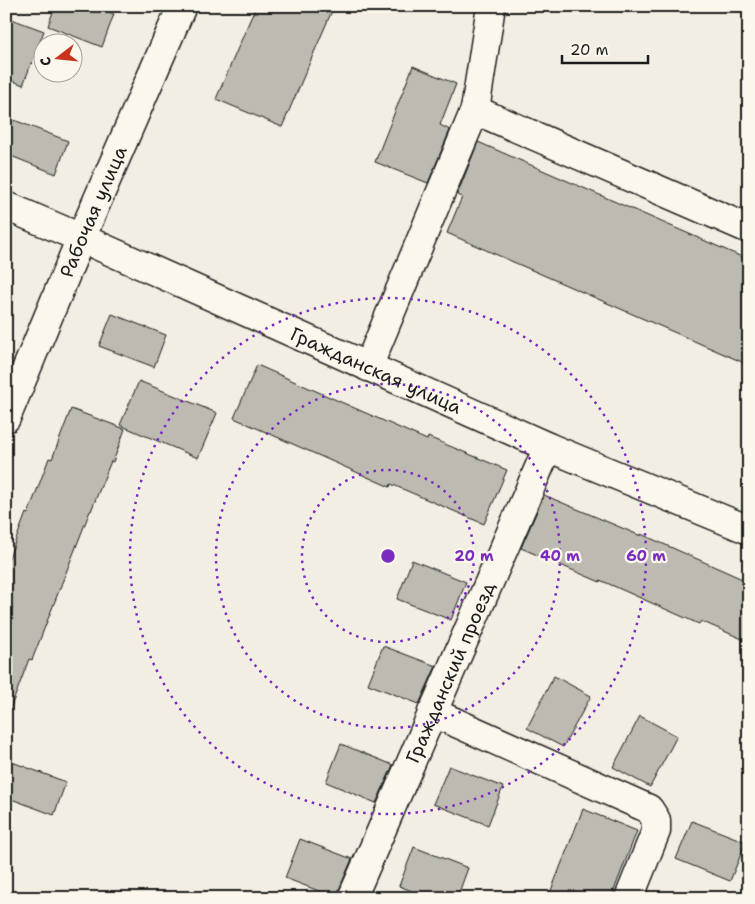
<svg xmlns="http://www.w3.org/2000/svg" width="755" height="904" font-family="'Shantell Sans',sans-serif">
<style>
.building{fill:#bdbab1;stroke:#1c1c1c}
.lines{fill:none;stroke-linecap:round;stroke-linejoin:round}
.minor-casing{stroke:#1c1c1c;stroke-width:31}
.minor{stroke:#fbf7ec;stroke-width:28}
.ring{fill:none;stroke:#7b2cbf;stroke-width:2.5;stroke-dasharray:2.5 5}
.labels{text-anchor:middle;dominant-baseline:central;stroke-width:4.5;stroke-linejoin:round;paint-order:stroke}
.street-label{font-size:19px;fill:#1c1c1c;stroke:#fbf7ec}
.centre{fill:#7b2cbf;stroke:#fbf7ec;stroke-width:2.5}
.ring-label{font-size:15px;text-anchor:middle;font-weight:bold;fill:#7b2cbf;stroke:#fbf7ec;stroke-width:4.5;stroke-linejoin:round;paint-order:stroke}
</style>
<rect width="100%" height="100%" fill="#f2eee4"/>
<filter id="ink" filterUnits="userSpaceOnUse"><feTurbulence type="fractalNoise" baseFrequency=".02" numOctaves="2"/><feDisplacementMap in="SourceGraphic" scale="10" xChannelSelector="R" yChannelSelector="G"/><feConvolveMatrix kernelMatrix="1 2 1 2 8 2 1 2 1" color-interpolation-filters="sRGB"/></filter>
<g filter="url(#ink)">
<!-- building -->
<g class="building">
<polygon points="55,6 94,6 114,14 102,47 48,26"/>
<polygon points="256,6 334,6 282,127 216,99"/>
<polygon points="6,17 44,31 23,85 6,78"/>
<polygon points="413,66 456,84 440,125 450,130 428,183 375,162"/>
<polygon points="14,120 68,141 56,174 6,154 6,141"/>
<polygon points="478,142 749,260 749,365 447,233 462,197 457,195"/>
<polygon points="112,314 166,335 154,367 99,346"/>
<polygon points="257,365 427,440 428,437 507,470 484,524 391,484 390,487 234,418"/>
<polygon points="139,381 217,413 198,458 120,425"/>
<polygon points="71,409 125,429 113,462 111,461 91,511 90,511 32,660 29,659 8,715 6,714 6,566 26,513 28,514 49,458 52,459"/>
<polygon points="544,495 641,536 641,534 749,582 749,642 701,621 699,624 600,580 600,582 521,548"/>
<polygon points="412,560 466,582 451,620 397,599"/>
<polygon points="383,646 436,666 419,704 368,684"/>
<polygon points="554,676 591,696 563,747 527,728"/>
<polygon points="640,716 677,736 650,787 613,767"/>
<polygon points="341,744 393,765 376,803 326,782"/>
<polygon points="12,762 66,782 54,815 6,797 6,777"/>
<polygon points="449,766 503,787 488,825 433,804"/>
<polygon points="583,809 637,831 611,898 548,898"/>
<polygon points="692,821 746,842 730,881 676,859"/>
<polygon points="300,839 352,859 338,892 337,898 285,878"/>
<polygon points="414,847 468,868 457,898 430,898 399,886"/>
</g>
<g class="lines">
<!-- minor casing -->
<g class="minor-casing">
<g id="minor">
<polyline points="475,110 491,6"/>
<path id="s1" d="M6,206l75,32 467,209 201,83"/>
<polyline points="368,367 475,110 749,229"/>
<path id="s2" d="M6,418l75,-180 101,-232"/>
<polyline points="432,712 649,809 656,820 656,831 629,898"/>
<path id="s3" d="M352,898l196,-451"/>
</g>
</g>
<!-- minor -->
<use href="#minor" class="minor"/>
</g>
</g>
<!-- distance rings -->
<g class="ring">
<circle cx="388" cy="556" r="86"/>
<circle cx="388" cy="556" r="172"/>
<circle cx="388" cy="556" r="258"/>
</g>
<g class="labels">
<!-- street labels -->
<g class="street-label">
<text stroke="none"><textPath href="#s2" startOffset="224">Рабочая улица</textPath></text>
<text stroke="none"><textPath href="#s1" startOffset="405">Гражданская улица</textPath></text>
<text stroke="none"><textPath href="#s3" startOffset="246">Гражданский проезд</textPath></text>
</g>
</g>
<circle cx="388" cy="556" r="8" class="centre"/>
<g class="ring-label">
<text x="474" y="561">20 m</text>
<text x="560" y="561">40 m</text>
<text x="646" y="561">60 m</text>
</g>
<!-- margin -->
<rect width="755" height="904" fill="none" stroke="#fbf7ec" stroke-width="25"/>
<rect x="12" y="12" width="730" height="879" fill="none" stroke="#1c1c1c" stroke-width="2" filter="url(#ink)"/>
<!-- north arrow -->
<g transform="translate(58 58) rotate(254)"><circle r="24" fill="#fbf7ec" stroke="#a29f99"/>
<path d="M0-4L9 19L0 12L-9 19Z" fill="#c8321e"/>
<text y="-8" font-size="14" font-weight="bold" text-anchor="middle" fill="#1c1c1c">С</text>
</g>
<!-- scale -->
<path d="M562 55v8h86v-8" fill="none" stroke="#1c1c1c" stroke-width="2.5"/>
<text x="570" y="55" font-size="15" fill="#1c1c1c" stroke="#fbf7ec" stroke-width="4" paint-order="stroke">20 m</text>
</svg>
